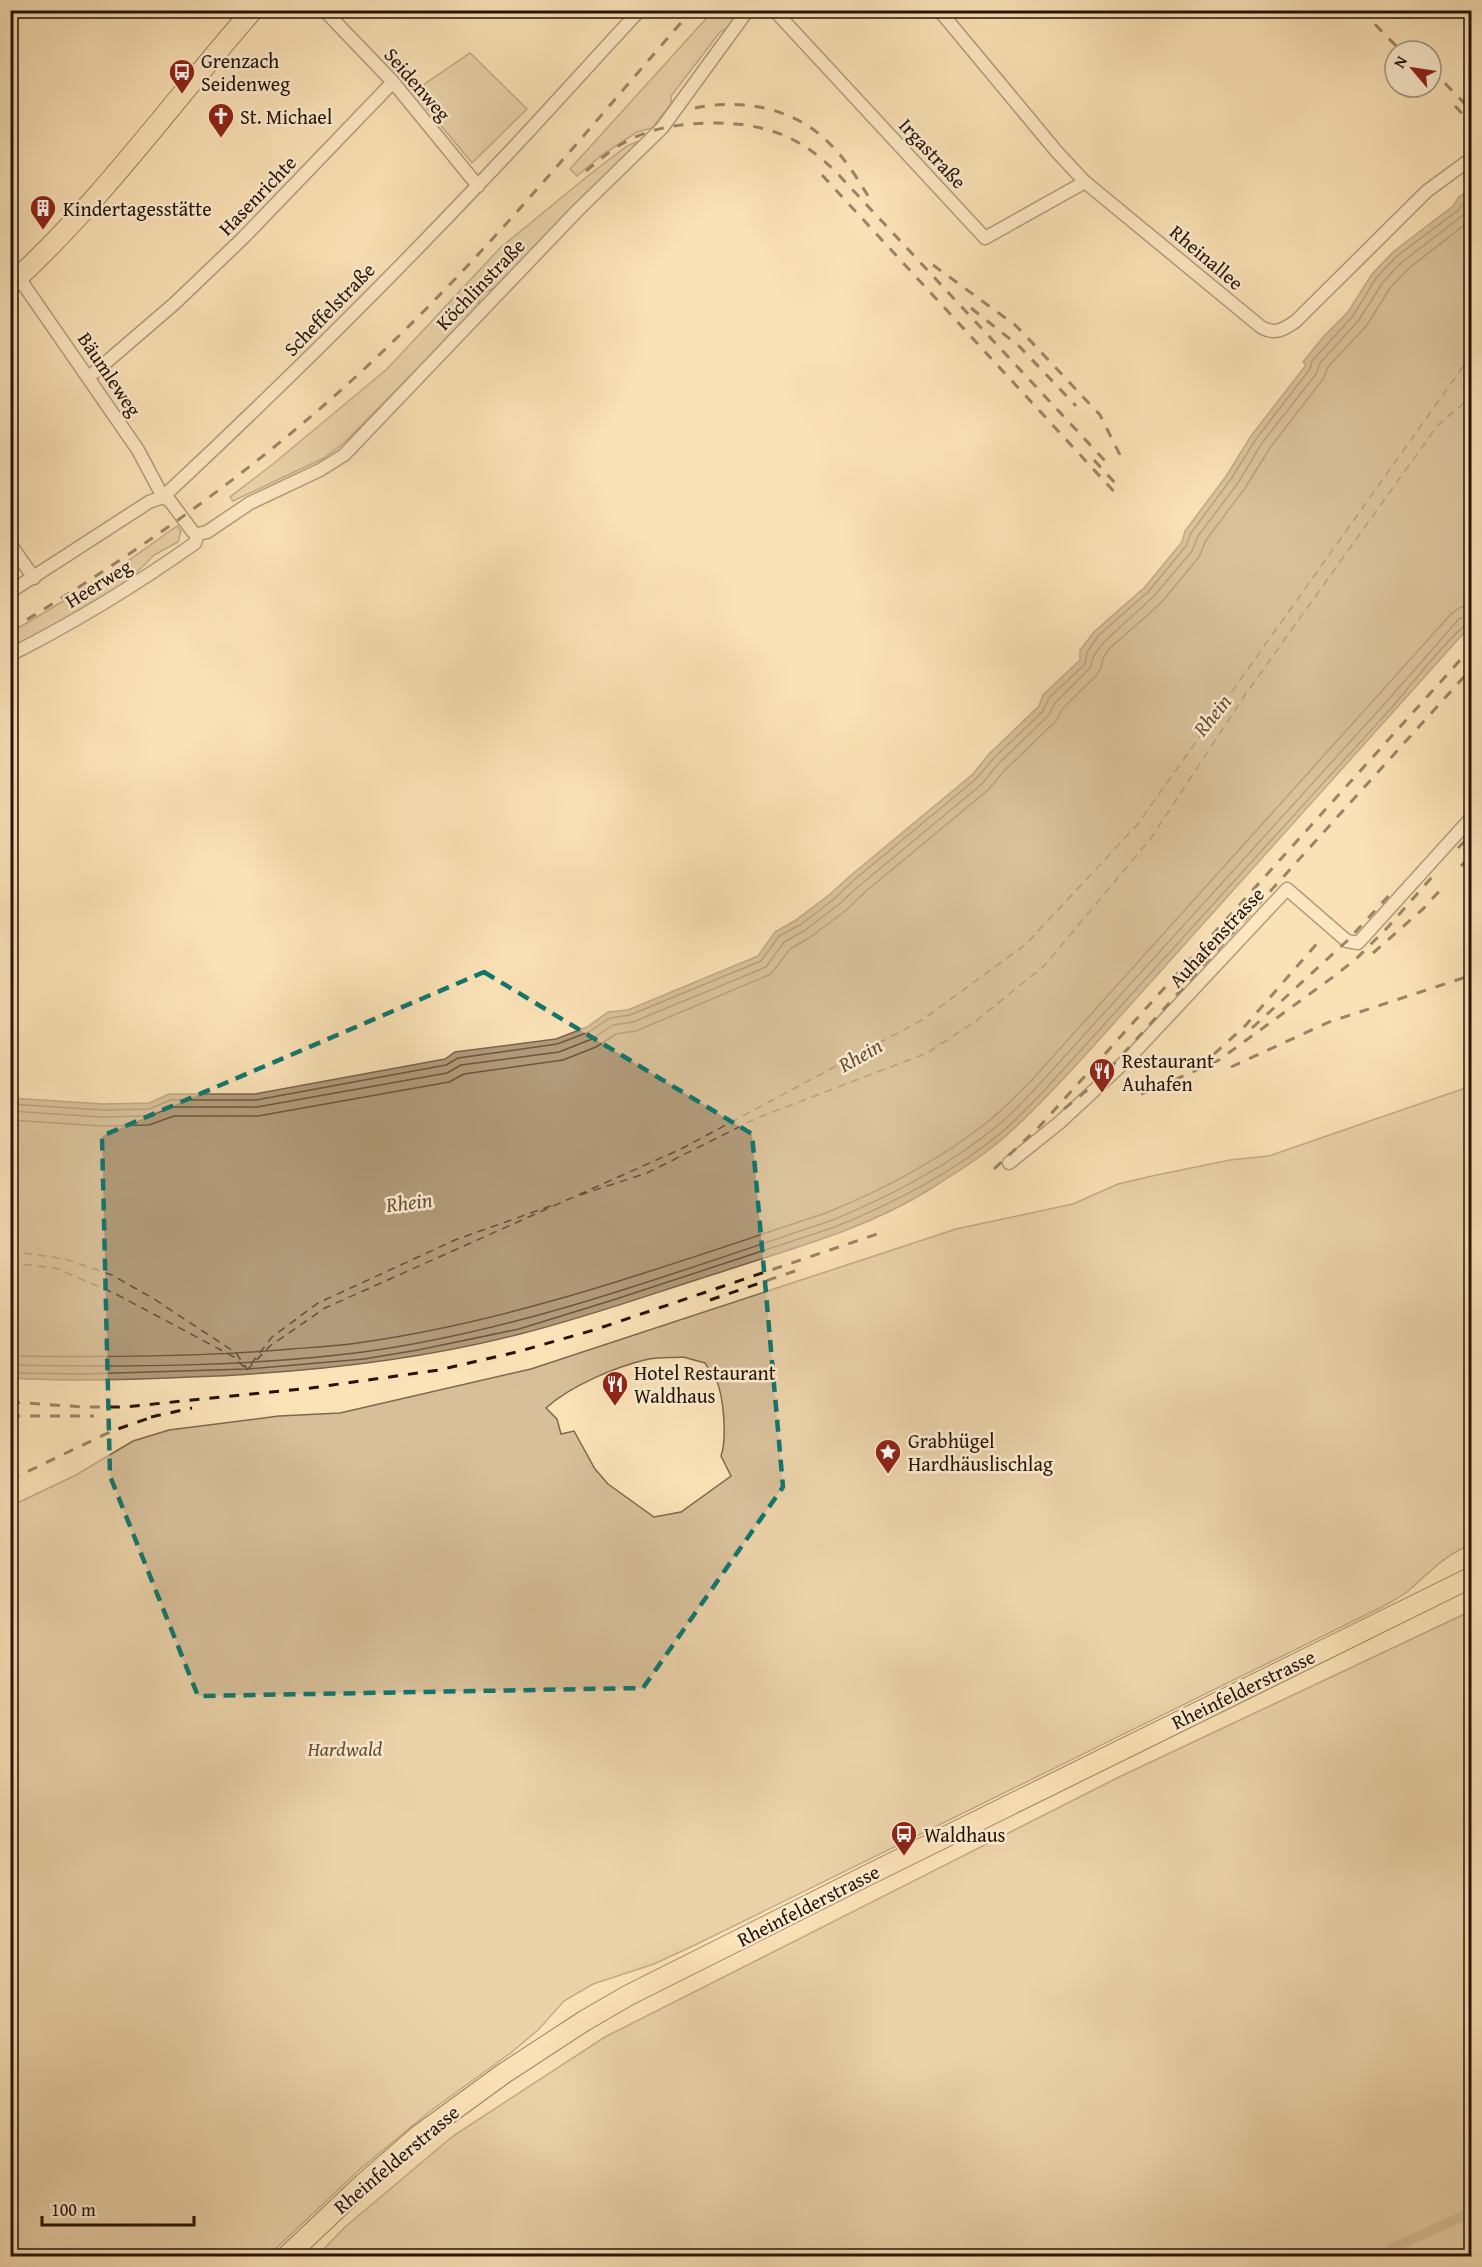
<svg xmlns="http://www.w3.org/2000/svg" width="1482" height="2267" font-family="'Gentium Book Plus',serif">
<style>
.green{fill:#d7bf99;stroke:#7e684f;stroke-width:1.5;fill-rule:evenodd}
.water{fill:#b29b7a;stroke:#7a644b;stroke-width:1.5}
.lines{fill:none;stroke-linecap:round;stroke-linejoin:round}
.shore{stroke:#6c5640;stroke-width:1.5}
.canal{stroke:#b29b7a;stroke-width:10}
.ferry{stroke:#64503a;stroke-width:1.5;stroke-dasharray:8 6;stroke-linecap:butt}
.minor-casing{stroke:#5a4632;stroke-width:15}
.primary-casing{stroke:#251205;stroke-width:22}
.minor{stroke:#fcecd0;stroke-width:12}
.primary{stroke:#fbe2b7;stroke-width:20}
.rail{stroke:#251205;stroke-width:3;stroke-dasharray:10 10;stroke-linecap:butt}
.marked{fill:none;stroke:#0f766e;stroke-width:4.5;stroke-dasharray:12 8;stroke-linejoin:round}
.labels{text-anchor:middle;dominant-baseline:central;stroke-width:5;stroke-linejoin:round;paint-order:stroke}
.poi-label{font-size:20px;fill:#251205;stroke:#fcecd0;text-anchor:start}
.street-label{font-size:20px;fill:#251205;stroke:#fcecd0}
.park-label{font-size:20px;font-style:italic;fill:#634f39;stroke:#fcecd0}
.water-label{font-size:21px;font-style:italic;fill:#64503a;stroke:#fcecd0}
</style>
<rect width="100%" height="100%" fill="#fbe2b7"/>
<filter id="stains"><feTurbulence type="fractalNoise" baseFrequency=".00333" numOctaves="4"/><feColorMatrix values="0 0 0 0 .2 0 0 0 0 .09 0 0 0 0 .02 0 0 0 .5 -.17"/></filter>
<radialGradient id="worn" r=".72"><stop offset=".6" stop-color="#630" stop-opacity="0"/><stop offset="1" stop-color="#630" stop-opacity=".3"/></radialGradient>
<!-- green -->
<g class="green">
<polygon points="713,11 741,11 729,27 720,32 671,96 671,104 652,128 637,132 602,155 577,176 570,169"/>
<polygon points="470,53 527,109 472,163 413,92"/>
<path d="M644,139l-96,93 -52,55c-10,4 -17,9 -19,21l-133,135 -20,15 -91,43 -3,-4 43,-33 114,-95 113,-121 89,-73 38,-29z"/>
<polygon points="177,526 181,531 178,542 154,555 121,588 11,650 10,633 115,570"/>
<path d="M1471,1086v459c-26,9 -43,29 -64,47 -8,6 -17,10 -25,15l-687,338 -41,19 -61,20 -29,17 -25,28 -27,23 -83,60 -70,58 -91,86h-257v-750l65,-31 57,-34 36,-11 110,-14 61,-3 191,-44 425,-140 117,-25 45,-20 34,-8 78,-16 39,-4zM683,1357l22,6c3,5 8,11 11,16 8,18 11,60 5,77l10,20 -50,36 -27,5 -46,-33 -13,-15 -21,-38 -13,3 -4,-15 -11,-11c24,-22 71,-42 103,-49 11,-2 23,-1 34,-2z"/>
<polygon points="1471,1611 1471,2256 317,2256 345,2227 453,2136 605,2037 1117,1778"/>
</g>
<!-- water -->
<path class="water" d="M1471,188v437l-382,426c-26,28 -52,57 -81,83 -24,22 -54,40 -81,57 -63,39 -137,58 -206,81 -67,21 -133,45 -201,62 -108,28 -218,39 -329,43 -60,3 -120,5 -180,1v-280l92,6 46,-1 20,-9h86l190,-35 10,-7 101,-13 31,-12 21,-15 20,-2 130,-54 17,-24 21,-12 33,-25 21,-19 123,-102 15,-19 51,-49 4,-11 37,-35v-10l14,-18 51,-45 37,-45 3,-11 42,-56 24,-39 55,-71 -3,-3 21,-26 24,-24 24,-38 21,-22 60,-46 6,-9z"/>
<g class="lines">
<!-- shore -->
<g class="shore">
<polyline points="10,1104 103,1110 149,1109 171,1100 256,1100 446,1065 458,1058 557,1044 589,1032 610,1018 630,1015 761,961 779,936 800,925 833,900 854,880 977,778 993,759 1043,711 1049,698 1085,664 1087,652 1098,636 1149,591 1186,546 1191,533 1231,479 1256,439 1310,369 1312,361 1353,316 1376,278 1397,256 1457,211 1472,195"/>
<polyline points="10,1111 102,1117 149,1116 172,1107 257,1107 447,1073 461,1065 559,1052 592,1039 613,1025 633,1022 766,967 784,942 804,931 838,905 859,886 982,784 998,764 1049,715 1055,703 1090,668 1094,655 1104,642 1154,596 1192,551 1198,536 1238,483 1262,443 1316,374 1320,363 1359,320 1383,282 1402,262 1462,216 1472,205"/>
<polyline points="10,1120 102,1126 149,1125 174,1116 258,1116 449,1082 464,1074 563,1060 596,1047 616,1034 636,1031 771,974 790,949 809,938 844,912 865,892 988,790 1005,770 1056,721 1063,708 1096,676 1101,668 1103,658 1110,648 1161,603 1199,557 1206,540 1245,488 1270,448 1323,379 1328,367 1367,325 1390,288 1408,269 1472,219"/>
<path d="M10,1356c94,1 188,1 282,-7 24,-2 48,-3 72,-7 159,-23 310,-79 462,-129 59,-24 114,-53 164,-93 14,-11 27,-26 40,-38l422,-469 9,-6 11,-2"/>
<path d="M10,1365c118,2 237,2 353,-13 160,-22 314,-80 467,-131 59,-24 117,-54 167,-95 14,-11 26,-25 39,-38l352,-388 71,-81 13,-5"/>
<path d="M10,1373l73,1 164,-5 117,-10 54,-9 101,-21 94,-29 219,-72c61,-24 119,-54 170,-96 14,-12 27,-26 40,-39l352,-388c12,-14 65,-82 78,-83"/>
</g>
<!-- canal -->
<polyline class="canal" points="1383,2256 1395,2247 1472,2212"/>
<!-- ferry -->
<g class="ferry">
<polyline points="580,1195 647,1173 757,1118 927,1053 976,1021 1045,965 1151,838 1245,695 1437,426 1472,396"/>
<polyline points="10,1251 65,1259 112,1275 154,1299 236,1353 247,1369"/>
<polyline points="10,1263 55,1268 114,1293 234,1357 244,1367"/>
<polyline points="251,1364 272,1337 318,1303 455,1240 556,1204"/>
<polyline points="247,1370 270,1346 325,1308 681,1149 922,1020 1025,945 1137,825 1472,354"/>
</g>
<!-- minor casing -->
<g class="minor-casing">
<g id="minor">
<polyline points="324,10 393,82 478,186"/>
<polyline points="774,10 985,238 1085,182"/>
<path d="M939,10l118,142 28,30 176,145c14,8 22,3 35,-6l131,-130 45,-33"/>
<polyline points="10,265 138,450 163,497"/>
<polyline points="89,377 174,304 243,238 393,82"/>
<polyline points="163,497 170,501 193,532 198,534"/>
<polyline points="198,534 207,532 250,503 320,470 344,455 578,210 662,128 748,10"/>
<polyline points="10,544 34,578"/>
<path d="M10,592l139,-90 14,-5c108,-101 214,-205 316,-313 55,-57 107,-116 161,-174"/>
<path d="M10,655c65,-33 126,-70 185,-112l3,-9"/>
<polyline points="1009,1163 1059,1123 1129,1058 1287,889 1347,941 1358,943 1472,817"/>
</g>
</g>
<!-- primary casing -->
<g class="primary-casing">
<g id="primary">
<path d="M10,285c91,-83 162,-183 243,-275"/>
<polyline points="287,2256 363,2184 418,2136 503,2074 584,2021 629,1995 870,1874 1472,1577"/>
</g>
</g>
<!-- minor -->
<use href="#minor" class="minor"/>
<!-- primary -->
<use href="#primary" class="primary"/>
<!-- rail -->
<g class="rail">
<polyline points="1361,10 1401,51"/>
<path d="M1368,10c22,9 41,11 62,0"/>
<polyline points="1431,69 1472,111"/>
<polyline points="1455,106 1472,124"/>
<path d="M695,108c46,-10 100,0 134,35 17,16 29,37 41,56"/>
<path d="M586,171c13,-11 26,-22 41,-30 29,-15 59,-18 90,-18 51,1 84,14 120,50l270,290"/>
<polyline points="822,175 1119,497"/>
<polyline points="933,265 1015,325 1025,335 1100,415 1120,455"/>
<polyline points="971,308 1020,347 1076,406"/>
<polyline points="1094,460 1116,484"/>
<path d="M10,630c132,-80 258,-169 369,-275 113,-107 211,-228 313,-345"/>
<polyline points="1458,848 1472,834"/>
<polyline points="1461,866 1472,855"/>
<polyline points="1373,953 1423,909 1444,886"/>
<polyline points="1252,1028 1347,941 1394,890"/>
<polyline points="1214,1054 1245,1026 1320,940"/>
<polyline points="1231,1067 1329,1022 1472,975"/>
<polyline points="1156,1088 1219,1060 1333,977 1356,959 1388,927 1433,876"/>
<polyline points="1141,1094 1162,1086"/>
<polyline points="1064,1109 1097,1082 1134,1042 1472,668"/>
<polyline points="994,1169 1039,1127 1472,647"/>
<polyline points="710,1300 801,1269"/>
<polyline points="10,1402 83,1407 124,1407 311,1388 439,1370 517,1352 594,1330 886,1231"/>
<polyline points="10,1416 94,1416"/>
<polyline points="151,1417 192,1408"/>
<polyline points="10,1480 112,1431 158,1415"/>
</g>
</g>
<!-- marked area -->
<path d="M0 0H1482V2267H0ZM484,972l268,162 31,353 -140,201 -445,8 -88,-220 -8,-340z" fill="#fbe2b7" fill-opacity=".55" fill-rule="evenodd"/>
<path class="marked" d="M484,972l268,162 31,353 -140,201 -445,8 -88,-220 -8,-340z"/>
<!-- icons -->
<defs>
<g id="bus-pin" transform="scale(1.35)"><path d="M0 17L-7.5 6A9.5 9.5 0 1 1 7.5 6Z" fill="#8f2418" stroke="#fcecd0"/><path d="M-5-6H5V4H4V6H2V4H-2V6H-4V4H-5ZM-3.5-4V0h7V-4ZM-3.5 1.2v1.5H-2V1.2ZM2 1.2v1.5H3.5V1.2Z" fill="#fff"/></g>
<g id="church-pin" transform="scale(1.35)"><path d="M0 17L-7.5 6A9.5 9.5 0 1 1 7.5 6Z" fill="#8f2418" stroke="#fcecd0"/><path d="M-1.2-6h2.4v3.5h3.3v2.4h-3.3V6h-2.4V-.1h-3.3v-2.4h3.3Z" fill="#fff"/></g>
<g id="building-pin" transform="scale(1.35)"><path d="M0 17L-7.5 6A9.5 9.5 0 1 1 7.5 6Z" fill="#8f2418" stroke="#fcecd0"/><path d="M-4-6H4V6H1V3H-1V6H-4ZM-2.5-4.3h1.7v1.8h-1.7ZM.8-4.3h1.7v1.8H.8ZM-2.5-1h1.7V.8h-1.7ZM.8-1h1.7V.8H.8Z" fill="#fff"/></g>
<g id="restaurant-pin" transform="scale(1.35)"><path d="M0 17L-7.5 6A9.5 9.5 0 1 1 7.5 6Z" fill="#8f2418" stroke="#fcecd0"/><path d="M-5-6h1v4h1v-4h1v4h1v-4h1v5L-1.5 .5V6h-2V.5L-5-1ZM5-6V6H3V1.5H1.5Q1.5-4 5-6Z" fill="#fff"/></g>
<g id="sight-pin" transform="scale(1.35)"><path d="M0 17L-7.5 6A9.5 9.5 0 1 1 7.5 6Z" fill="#8f2418" stroke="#fcecd0"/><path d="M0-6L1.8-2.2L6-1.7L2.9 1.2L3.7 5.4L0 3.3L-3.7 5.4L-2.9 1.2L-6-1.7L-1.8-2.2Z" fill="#fff"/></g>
</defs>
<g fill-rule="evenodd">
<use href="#bus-pin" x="182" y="72"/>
<use href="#church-pin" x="221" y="116"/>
<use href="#building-pin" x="43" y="208"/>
<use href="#restaurant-pin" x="1102" y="1071"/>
<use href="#restaurant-pin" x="615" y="1384"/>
<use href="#sight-pin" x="888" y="1452"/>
<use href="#bus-pin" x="904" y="1834"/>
</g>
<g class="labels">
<!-- poi labels -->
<g class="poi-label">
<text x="201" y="60">Grenzach<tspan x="201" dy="23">Seidenweg</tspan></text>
<text x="240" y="116">St. Michael</text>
<text x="63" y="208">Kindertagesstätte</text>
<text x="1122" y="1060">Restaurant<tspan x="1122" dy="23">Auhafen</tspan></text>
<text x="634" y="1372">Hotel Restaurant<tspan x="634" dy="23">Waldhaus</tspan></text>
<text x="908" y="1440">Grabhügel<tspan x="908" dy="23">Hardhäuslischlag</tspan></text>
<text x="924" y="1834">Waldhaus</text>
</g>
<!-- street labels -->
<g class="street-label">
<text transform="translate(418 84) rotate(49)">Seidenweg</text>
<text transform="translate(933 153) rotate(47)">Irgastraße</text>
<text transform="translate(257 195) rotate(-46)">Hasenrichte</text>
<text transform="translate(1207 257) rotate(40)">Rheinallee</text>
<text transform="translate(480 284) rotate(-46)">Köchlinstraße</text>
<text transform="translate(329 309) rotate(-46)">Scheffelstraße</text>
<text transform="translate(110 374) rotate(56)">Bäumleweg</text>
<text transform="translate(98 583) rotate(-32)">Heerweg</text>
<text transform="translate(1216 937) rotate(-47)">Auhafenstrasse</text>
<text transform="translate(1243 1689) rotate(-26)">Rheinfelderstrasse</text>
<text transform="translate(808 1905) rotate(-27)">Rheinfelderstrasse</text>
<text transform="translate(396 2159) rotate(-40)">Rheinfelderstrasse</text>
</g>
<!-- park labels -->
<g class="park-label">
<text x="345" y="1748">Hardwald</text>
</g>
<!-- water labels -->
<g class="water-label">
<text transform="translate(1212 715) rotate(-51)">Rhein</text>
<text transform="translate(860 1055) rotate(-30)">Rhein</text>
<text transform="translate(409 1202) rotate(-7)">Rhein</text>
</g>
</g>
<!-- margin -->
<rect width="1482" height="2267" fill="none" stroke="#fbe2b7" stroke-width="36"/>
<rect x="12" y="12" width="1458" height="2243" fill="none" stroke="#251205" stroke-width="3"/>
<rect x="18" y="18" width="1446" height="2231" fill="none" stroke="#251205" stroke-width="1.5"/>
<!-- north arrow -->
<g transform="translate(1413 69) rotate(299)"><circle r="28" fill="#fcecd0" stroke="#a6957f" stroke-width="1.5"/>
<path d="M0-4.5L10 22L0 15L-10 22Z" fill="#8f2418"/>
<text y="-9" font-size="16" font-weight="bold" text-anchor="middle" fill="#251205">N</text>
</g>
<!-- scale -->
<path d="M42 2216v9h152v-9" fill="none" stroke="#251205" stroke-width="3"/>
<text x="51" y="2216" font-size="18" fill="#251205" stroke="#fcecd0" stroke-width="4.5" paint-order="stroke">100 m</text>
<rect width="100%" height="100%" filter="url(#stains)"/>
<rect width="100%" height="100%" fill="url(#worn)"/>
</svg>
